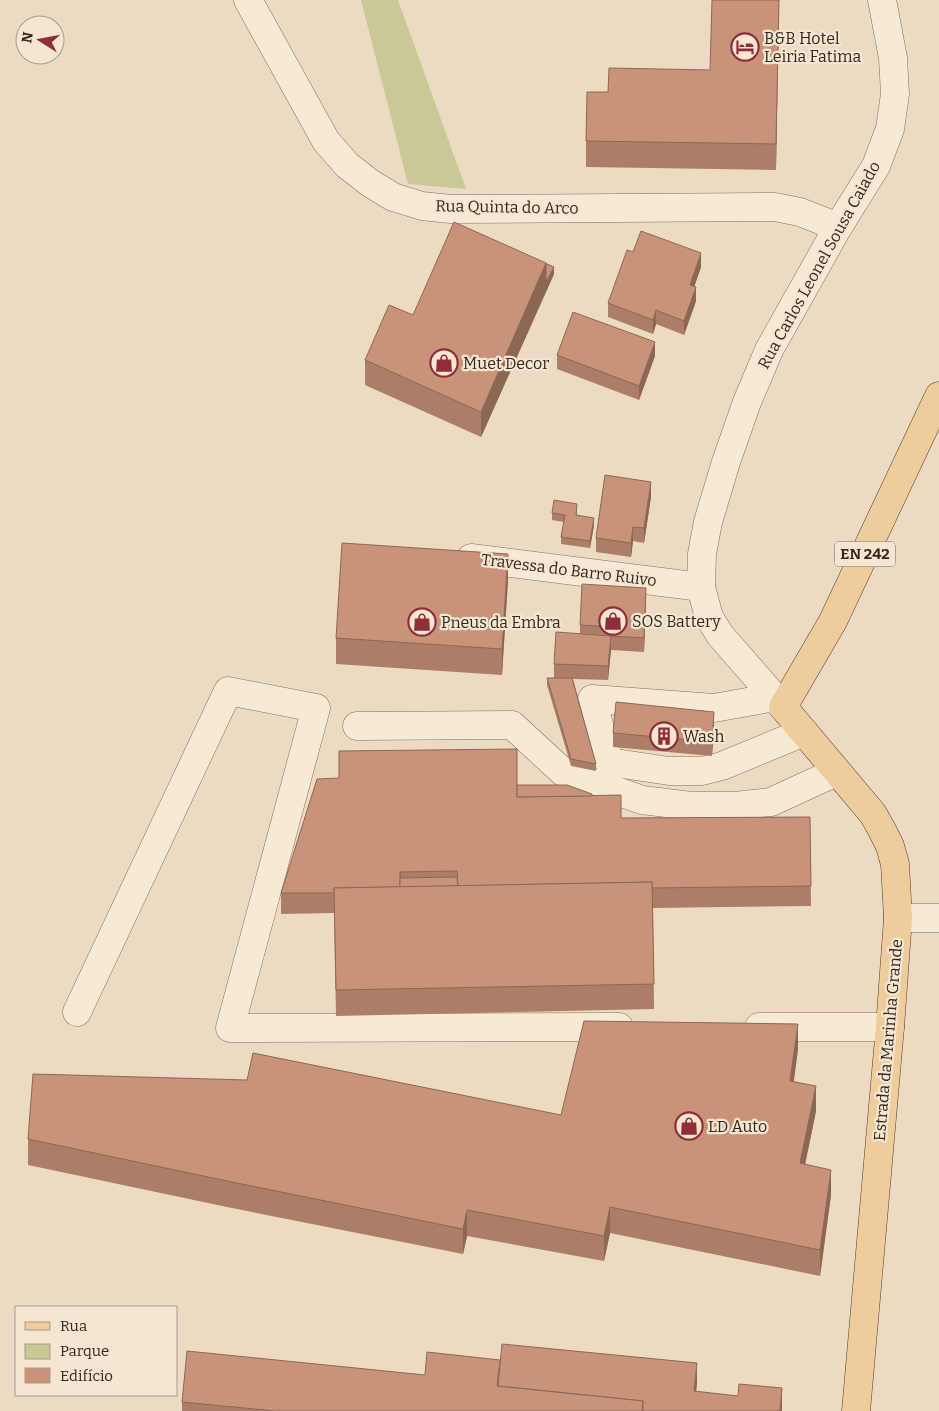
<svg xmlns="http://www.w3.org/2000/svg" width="939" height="1411" font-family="Bitter,serif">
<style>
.green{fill:#c8c996}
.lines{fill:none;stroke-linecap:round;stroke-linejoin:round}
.minor-casing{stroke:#856d5a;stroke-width:29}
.major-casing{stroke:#523c2e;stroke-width:29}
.minor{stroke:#f7ead5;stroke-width:28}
.major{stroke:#eecc9b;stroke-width:28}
.wall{fill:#ac7e68}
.shaded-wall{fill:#8c6755}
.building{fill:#c89379;stroke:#8c6755}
.labels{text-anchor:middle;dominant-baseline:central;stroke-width:4.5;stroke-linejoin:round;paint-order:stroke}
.shield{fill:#f4e6d1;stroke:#6e6054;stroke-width:1}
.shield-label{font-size:15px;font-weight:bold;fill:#35271e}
.poi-label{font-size:16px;fill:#35271e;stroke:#f4e6d1;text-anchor:start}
.street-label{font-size:16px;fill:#35271e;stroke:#f4e6d1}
</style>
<rect width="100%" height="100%" fill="#ecdbc2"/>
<!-- green -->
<polygon class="green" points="361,0 398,0 466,189 408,184"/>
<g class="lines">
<!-- minor casing -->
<g class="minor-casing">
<g id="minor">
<polyline points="248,0 326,141 347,165 370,183 393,197 422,206 451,209 775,207 800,212 838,227"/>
<polyline points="471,558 701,587"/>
<polyline points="775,697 714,708 592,699 609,762 669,771 702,771 722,766 804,732"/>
<polyline points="783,707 720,635 709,617 701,587 702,554 708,522 726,462 747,402 769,350 838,227 876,166 890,129 895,94 893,58 882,0"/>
<polyline points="357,726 512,725 563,772 642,800 691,806 735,806 771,802 836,772"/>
<polyline points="898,918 939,918"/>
<polyline points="77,1012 228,691 316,708 230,1028 619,1027"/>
<polyline points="759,1027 890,1027"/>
</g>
</g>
<!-- major casing -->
<g class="major-casing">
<polyline id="major" points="856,1411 890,1027 898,918 895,864 890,846 882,830 873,814 783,707 833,621 939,396"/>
</g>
<!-- minor -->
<use href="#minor" class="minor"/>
<!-- major -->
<use href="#major" class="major"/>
</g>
<!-- wall -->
<g class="wall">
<polygon points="779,0 776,170 586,167 586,141 608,92 710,70"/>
<polygon points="633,252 701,267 694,287 696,301 684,335 656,324 653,334 608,317 608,303"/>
<polygon points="554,274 481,437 365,385 365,360 413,315"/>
<polygon points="557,355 655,356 639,400 557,369"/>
<polygon points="651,497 644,543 633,541 631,557 596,552 596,538"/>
<polygon points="577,511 577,515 594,525 590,548 561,544 561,537 564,522 552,520 552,513"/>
<polygon points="508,580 502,675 336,664 336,638"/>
<polygon points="646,602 644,652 611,650 608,680 573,679 596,764 596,771 571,766 547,685 547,678 554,678 554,664 580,634 580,625"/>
<polygon points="714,726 712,756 613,747 613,733"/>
<polygon points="517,785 592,796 621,818 810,817 811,906 653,908 654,1009 336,1016 334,913 281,914 281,893"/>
<polygon points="798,1049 794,1081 816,1111 805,1164 831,1195 820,1276 610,1233 604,1261 467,1236 463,1254 227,1207 28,1165 28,1139 561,1115"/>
<polygon points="500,1368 697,1383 696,1392 738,1396 782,1388 782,1411 182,1411 182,1402 425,1375"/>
</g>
<!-- shaded-wall -->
<g class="shaded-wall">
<polygon points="779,0 776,170 776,144"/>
<polygon points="701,253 701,267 690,299 690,285"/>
<polygon points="546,263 554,267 554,274 481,437 481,412"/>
<polygon points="696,287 696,301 684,335 684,321"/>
<polygon points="656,310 656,324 653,334 653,320"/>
<polygon points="655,342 655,356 639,400 639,386"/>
<polygon points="651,482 651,497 644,543 644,528"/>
<polygon points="594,518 594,525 590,548 590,541"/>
<polygon points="633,527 633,541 631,557 631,543"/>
<polygon points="508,554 508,580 502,675 502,649"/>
<polygon points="646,588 646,602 644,652 644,638"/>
<polygon points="611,636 611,650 608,680 608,666"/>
<polygon points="714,712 714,726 712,756 712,742"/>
<polygon points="798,1024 798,1049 790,1106 790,1081"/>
<polygon points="816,1086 816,1111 800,1189 800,1163"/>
<polygon points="831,1170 831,1195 820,1276 820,1250"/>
<polygon points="610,1207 610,1233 604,1261 604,1236"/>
<polygon points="467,1210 467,1236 463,1254 463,1229"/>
<polygon points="697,1363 697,1383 694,1411 694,1391"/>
<polygon points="782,1388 782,1411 780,1411"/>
</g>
<!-- building -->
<g class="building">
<polygon points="712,0 779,0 776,144 586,141 587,92 608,92 609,68 710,70"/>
<polygon points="454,222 546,263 481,412 365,360 389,305 413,315"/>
<polygon points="641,231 701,253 690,285 696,287 684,321 656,310 653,320 608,303 627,250 633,252"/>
<polygon points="546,264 554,267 546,282"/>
<polygon points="573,312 655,342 639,386 557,355"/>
<polygon points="605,475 651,482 644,528 633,527 631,543 596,538"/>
<polygon points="554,500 577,504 576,515 594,518 590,541 561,537 565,515 552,513"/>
<polygon points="342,543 508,554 502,649 336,638"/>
<polygon points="582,584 646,588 644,638 611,636 611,627 580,625"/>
<polygon points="556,632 611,636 608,666 554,664"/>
<polygon points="547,678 572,678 596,764 571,759"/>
<polygon points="616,702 714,712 712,742 613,733"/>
<polygon points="517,749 517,797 621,795 621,818 810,817 811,886 652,888 652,882 458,886 457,871 400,872 400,887 334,888 334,893 281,893 317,779 339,778 339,751"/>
<polygon points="517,785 567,785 592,794 592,796 517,797"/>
<polygon points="457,877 458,886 400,887 400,878"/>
<polygon points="652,882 654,984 336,990 334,888"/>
<polygon points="584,1021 798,1024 790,1081 816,1086 800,1163 831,1170 820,1250 610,1207 604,1236 467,1210 463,1229 227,1181 28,1139 33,1074 247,1080 253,1053 561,1115"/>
<polygon points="502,1344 697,1363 694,1391 738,1396 739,1384 782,1388 780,1411 643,1411 643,1401 498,1386"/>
<polygon points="187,1351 425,1375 427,1352 500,1360 497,1386 643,1401 642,1411 275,1411 182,1402"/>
</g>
<!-- icons -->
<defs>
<g id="hotel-ring" transform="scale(1.4375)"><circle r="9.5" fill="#f4e6d1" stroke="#912d36" stroke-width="1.5"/><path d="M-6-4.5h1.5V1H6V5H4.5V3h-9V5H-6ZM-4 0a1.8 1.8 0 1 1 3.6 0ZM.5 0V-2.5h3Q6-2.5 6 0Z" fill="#912d36"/></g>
<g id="shop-ring" transform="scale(1.4375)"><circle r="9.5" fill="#f4e6d1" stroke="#912d36" stroke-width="1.5"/><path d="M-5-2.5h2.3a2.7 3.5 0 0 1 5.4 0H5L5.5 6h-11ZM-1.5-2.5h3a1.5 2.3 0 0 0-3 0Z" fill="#912d36"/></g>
<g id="building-ring" transform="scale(1.4375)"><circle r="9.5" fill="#f4e6d1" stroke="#912d36" stroke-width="1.5"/><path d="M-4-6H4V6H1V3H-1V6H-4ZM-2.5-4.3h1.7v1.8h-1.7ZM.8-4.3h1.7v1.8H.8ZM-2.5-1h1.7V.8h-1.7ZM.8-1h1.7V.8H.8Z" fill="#912d36"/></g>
</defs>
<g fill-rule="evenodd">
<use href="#hotel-ring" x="745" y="47"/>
<use href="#shop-ring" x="444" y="363"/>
<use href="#shop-ring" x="613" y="621"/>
<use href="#shop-ring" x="422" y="622"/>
<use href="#building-ring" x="664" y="736"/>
<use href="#shop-ring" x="689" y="1126"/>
</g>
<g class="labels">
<!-- shield labels -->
<rect class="shield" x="835" y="541.5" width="60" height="25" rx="4"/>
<g class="shield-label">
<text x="865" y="554">EN 242</text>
</g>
<!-- poi labels -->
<g class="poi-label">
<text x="764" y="38">B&amp;B Hotel<tspan x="764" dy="18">Leiria Fatima</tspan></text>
<text x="463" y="363">Muet Decor</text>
<text x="632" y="621">SOS Battery</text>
<text x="441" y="622">Pneus da Embra</text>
<text x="683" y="736">Wash</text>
<text x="708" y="1126">LD Auto</text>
</g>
<!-- street labels -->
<g class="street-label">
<text transform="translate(507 207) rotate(1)">Rua Quinta do Arco</text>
<text transform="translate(819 265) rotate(-61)">Rua Carlos Leonel Sousa Caiado</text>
<text transform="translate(569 570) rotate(7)">Travessa do Barro Ruivo</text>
<text transform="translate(888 1040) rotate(-85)">Estrada da Marinha Grande</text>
</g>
</g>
<!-- legend -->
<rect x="15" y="1306" width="162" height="90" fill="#f4e6d1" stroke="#a89a89"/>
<rect x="25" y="1322" width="25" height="8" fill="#eecc9b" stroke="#a89a89"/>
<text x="60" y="1331" font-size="15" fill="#35271e">Rua</text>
<rect x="25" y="1344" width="25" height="15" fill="#c8c996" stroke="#a89a89"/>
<text x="60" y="1356" font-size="15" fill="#35271e">Parque</text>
<rect x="25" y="1368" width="25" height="15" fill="#c89379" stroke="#a89a89"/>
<text x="60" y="1381" font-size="15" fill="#35271e">Edifício</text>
<!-- north arrow -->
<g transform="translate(40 40) rotate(281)"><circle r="24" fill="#f4e6d1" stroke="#a89a89"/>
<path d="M0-4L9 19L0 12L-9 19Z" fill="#912d36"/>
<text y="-8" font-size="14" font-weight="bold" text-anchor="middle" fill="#35271e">N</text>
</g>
</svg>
